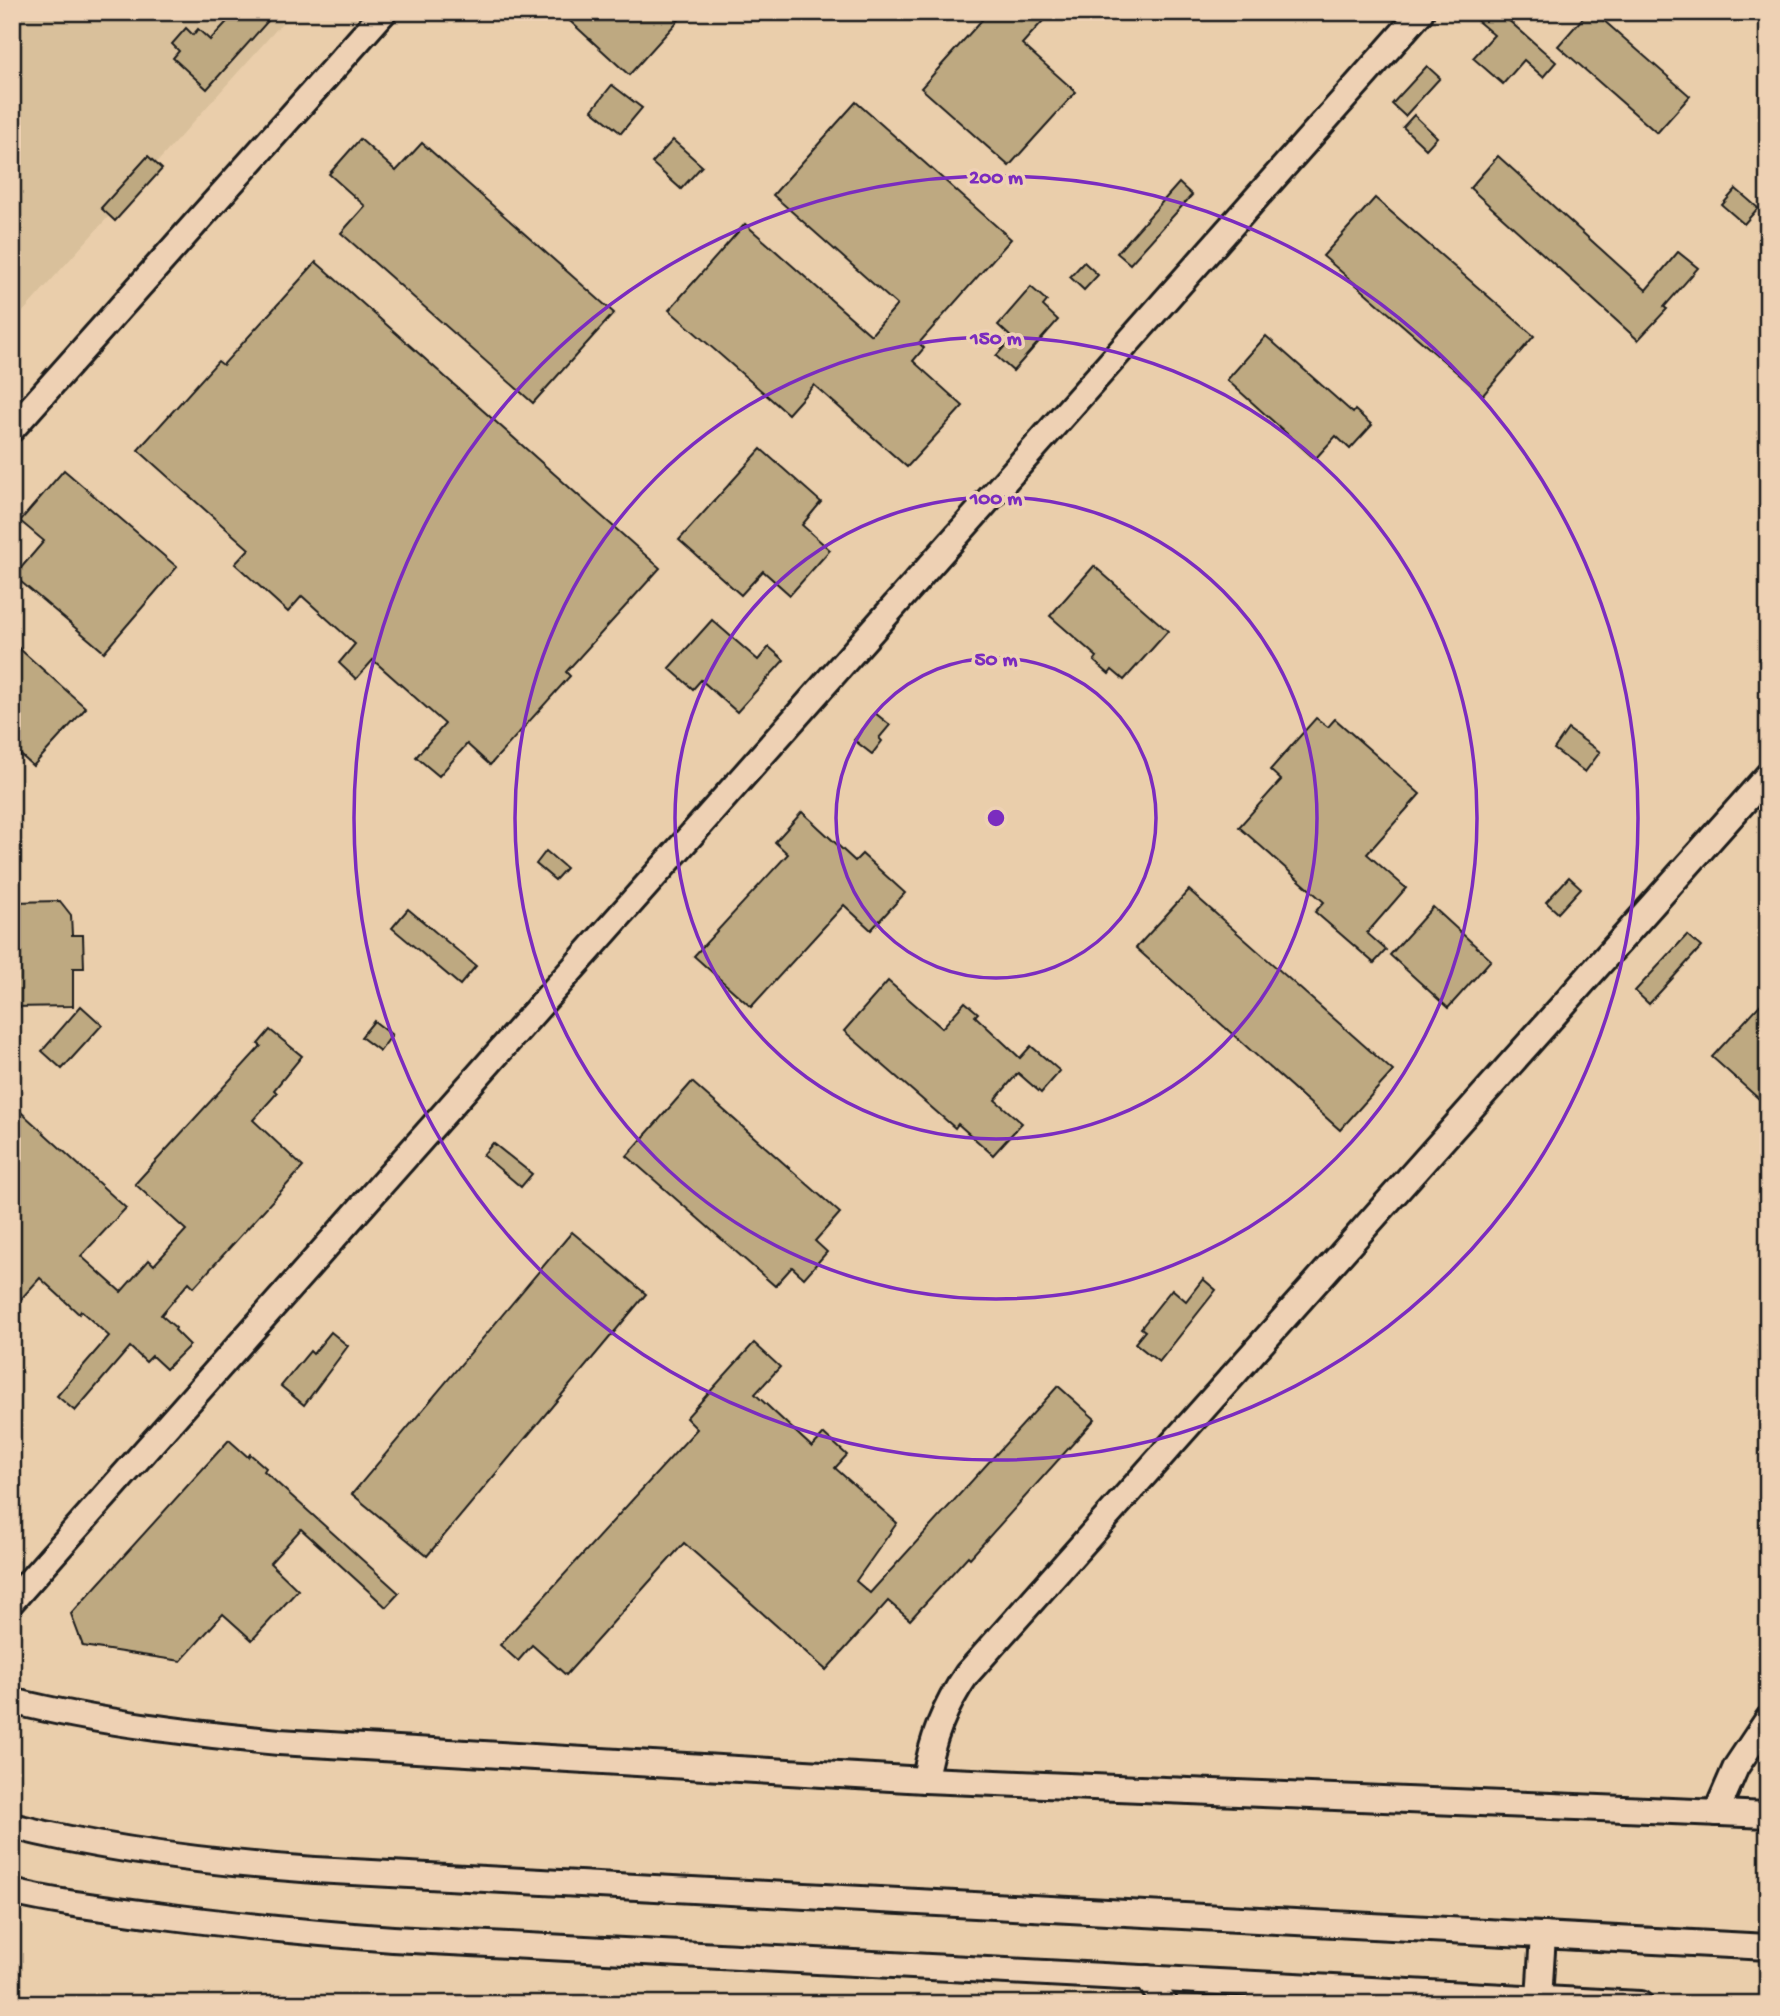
<svg xmlns="http://www.w3.org/2000/svg" width="1780" height="2016" font-family="'Gochi Hand',sans-serif">
<style>
.built{fill:#d9c09b}
.building{fill:#bea981;stroke:#1c1c1c;stroke-width:2}
.lines{fill:none;stroke-linecap:round;stroke-linejoin:round}
.minor-casing{stroke:#1c1c1c;stroke-width:30}
.minor{stroke:#eed1b4;stroke-width:24}
.ring{fill:none;stroke:#7b2cbf;stroke-width:3.5}
.centre{fill:#7b2cbf;stroke:#eed1b4;stroke-width:3.5}
.ring-label{font-size:21px;text-anchor:middle;font-weight:bold;fill:#7b2cbf;stroke:#eed1b4;stroke-width:7;stroke-linejoin:round;paint-order:stroke}
</style>
<rect width="100%" height="100%" fill="#eaceab"/>
<filter id="ink" filterUnits="userSpaceOnUse"><feTurbulence type="fractalNoise" baseFrequency=".0143" numOctaves="2"/><feDisplacementMap in="SourceGraphic" scale="14" xChannelSelector="R" yChannelSelector="G"/><feConvolveMatrix kernelMatrix="1 2 1 2 8 2 1 2 1" color-interpolation-filters="sRGB"/></filter>
<g filter="url(#ink)">
<!-- built -->
<polygon class="built" points="12,12 292,12 12,324"/>
<!-- building -->
<g class="building">
<polygon points="236,12 276,12 207,89 173,58 179,51 172,44 186,28 193,35 198,29 210,40"/>
<polygon points="560,12 686,12 629,75"/>
<polygon points="989,12 1051,12 1022,44 1076,92 1009,166 921,88"/>
<polygon points="1467,12 1499,12 1556,62 1543,77 1524,60 1503,84 1473,58 1494,35"/>
<polygon points="1588,12 1594,12 1690,96 1657,133 1558,46"/>
<polygon points="1427,66 1440,78 1405,116 1392,104"/>
<polygon points="612,85 642,108 621,133 592,110"/>
<polygon points="856,102 1011,239 919,343 924,348 913,361 963,406 907,467 814,385 788,414 669,310 745,224 871,335 897,305 773,195"/>
<polygon points="1414,115 1437,137 1426,149 1403,127"/>
<polygon points="360,139 396,171 422,143 614,313 533,403 341,233 365,206 329,174"/>
<polygon points="673,140 702,166 681,189 652,163"/>
<polygon points="148,156 162,169 115,221 101,208"/>
<polygon points="1498,156 1646,290 1678,252 1698,268 1664,307 1667,309 1638,340 1470,188"/>
<polygon points="1179,183 1192,195 1130,264 1117,253"/>
<polygon points="1736,189 1758,208 1744,224 1722,205"/>
<polygon points="1375,198 1534,336 1483,395 1323,256"/>
<polygon points="316,262 660,568 566,672 570,676 490,765 467,744 439,776 416,757 445,724 373,660 356,679 339,663 355,644 302,596 288,612 235,564 249,549 138,450 218,361 223,365"/>
<polygon points="1084,262 1098,275 1084,290 1070,277"/>
<polygon points="1031,287 1047,301 1043,306 1058,320 1013,371 996,356 1012,338 998,325"/>
<polygon points="1266,336 1353,413 1355,410 1372,425 1350,449 1336,436 1315,459 1227,380"/>
<polygon points="761,449 821,502 802,525 830,550 790,595 763,571 741,595 679,540"/>
<polygon points="64,470 177,567 104,652 14,576 44,541 20,521"/>
<polygon points="1094,566 1168,631 1124,680 1112,670 1109,674 1094,661 1097,657 1050,616"/>
<polygon points="712,620 758,660 769,647 784,660 737,712 701,680 693,689 669,668"/>
<polygon points="12,642 86,708 33,766 12,747"/>
<polygon points="875,713 890,725 879,738 882,741 872,754 854,740"/>
<polygon points="1316,718 1328,727 1335,719 1420,794 1367,854 1406,888 1367,933 1386,950 1374,963 1315,912 1324,902 1239,827 1281,780 1270,770"/>
<polygon points="1568,729 1600,752 1585,772 1554,749"/>
<polygon points="802,812 855,861 862,854 905,893 871,930 844,905 751,1007 694,956 788,854 775,842"/>
<polygon points="546,851 566,868 555,880 536,864"/>
<polygon points="1569,877 1581,888 1558,913 1546,902"/>
<polygon points="1189,890 1393,1071 1340,1130 1136,948"/>
<polygon points="60,901 71,915 72,935 83,935 84,968 73,968 73,1006 12,1007 12,902"/>
<polygon points="1433,907 1491,960 1448,1008 1390,955"/>
<polygon points="408,909 476,966 460,985 392,928"/>
<polygon points="1687,935 1701,947 1649,1004 1635,991"/>
<polygon points="888,981 942,1028 965,1002 978,1013 975,1016 1020,1058 1031,1046 1060,1071 1041,1093 1018,1073 995,1100 1022,1123 993,1155 958,1124 955,1128 844,1031"/>
<polygon points="1768,996 1768,1107 1712,1057"/>
<polygon points="81,1006 102,1025 62,1069 42,1051"/>
<polygon points="374,1021 392,1035 380,1051 361,1037"/>
<polygon points="270,1030 302,1056 274,1090 277,1093 253,1120 303,1167 194,1287 189,1282 161,1315 176,1328 175,1330 190,1345 166,1369 152,1356 146,1362 130,1347 75,1411 57,1396 109,1336 81,1311 79,1314 40,1278 12,1309 12,1104 126,1208 81,1256 121,1292 149,1260 154,1265 186,1230 135,1184 261,1046 258,1044"/>
<polygon points="692,1082 840,1213 815,1241 827,1252 804,1278 792,1267 775,1286 627,1156"/>
<polygon points="493,1143 532,1174 521,1187 483,1155"/>
<polygon points="572,1232 646,1294 427,1556 352,1494"/>
<polygon points="1203,1279 1216,1290 1159,1362 1135,1343 1145,1331 1141,1328 1172,1289 1186,1301"/>
<polygon points="331,1332 348,1346 304,1405 281,1386 310,1351 313,1354"/>
<polygon points="754,1343 780,1367 755,1394 812,1447 824,1434 847,1455 835,1468 897,1523 856,1581 870,1593 1058,1386 1095,1419 970,1558 968,1556 910,1620 888,1601 826,1670 684,1543 566,1675 532,1645 518,1661 500,1645 697,1429 686,1418"/>
<polygon points="229,1440 248,1457 250,1454 266,1468 264,1471 399,1593 386,1607 301,1529 270,1563 298,1590 252,1640 223,1614 181,1661 83,1646 71,1614"/>
</g>
<g class="lines">
<!-- minor casing -->
<g class="minor-casing">
<g id="minor">
<polyline points="12,429 384,12"/>
<polyline points="12,1601 1421,12"/>
<path d="M12,1701c88,22 178,32 267,41l646,38 843,35"/>
<path d="M925,1780c6,-40 19,-73 42,-106l801,-899"/>
<polyline points="1716,1813 1736,1767 1768,1719"/>
<path d="M12,1826c99,25 202,37 303,44l1453,77"/>
<path d="M12,1892c45,11 92,16 137,22 81,11 163,19 244,25l1247,65"/>
<polyline points="1147,1978 1165,2004"/>
<polyline points="1539,1999 1543,1935"/>
</g>
</g>
<!-- minor -->
<use href="#minor" class="minor"/>
</g>
</g>
<!-- distance rings -->
<g class="ring">
<circle cx="996" cy="818" r="160"/>
<circle cx="996" cy="818" r="321"/>
<circle cx="996" cy="818" r="481"/>
<circle cx="996" cy="818" r="642"/>
</g>
<circle cx="996" cy="818" r="10" class="centre"/>
<g class="ring-label">
<text x="996" y="183">200 m</text>
<text x="996" y="344">150 m</text>
<text x="996" y="504">100 m</text>
<text x="996" y="665">50 m</text>
</g>
<!-- margin -->
<rect width="1780" height="2016" fill="none" stroke="#eed1b4" stroke-width="42"/>
<rect x="21" y="21" width="1738" height="1974" fill="none" stroke="#1c1c1c" stroke-width="2.5" filter="url(#ink)"/>
</svg>
